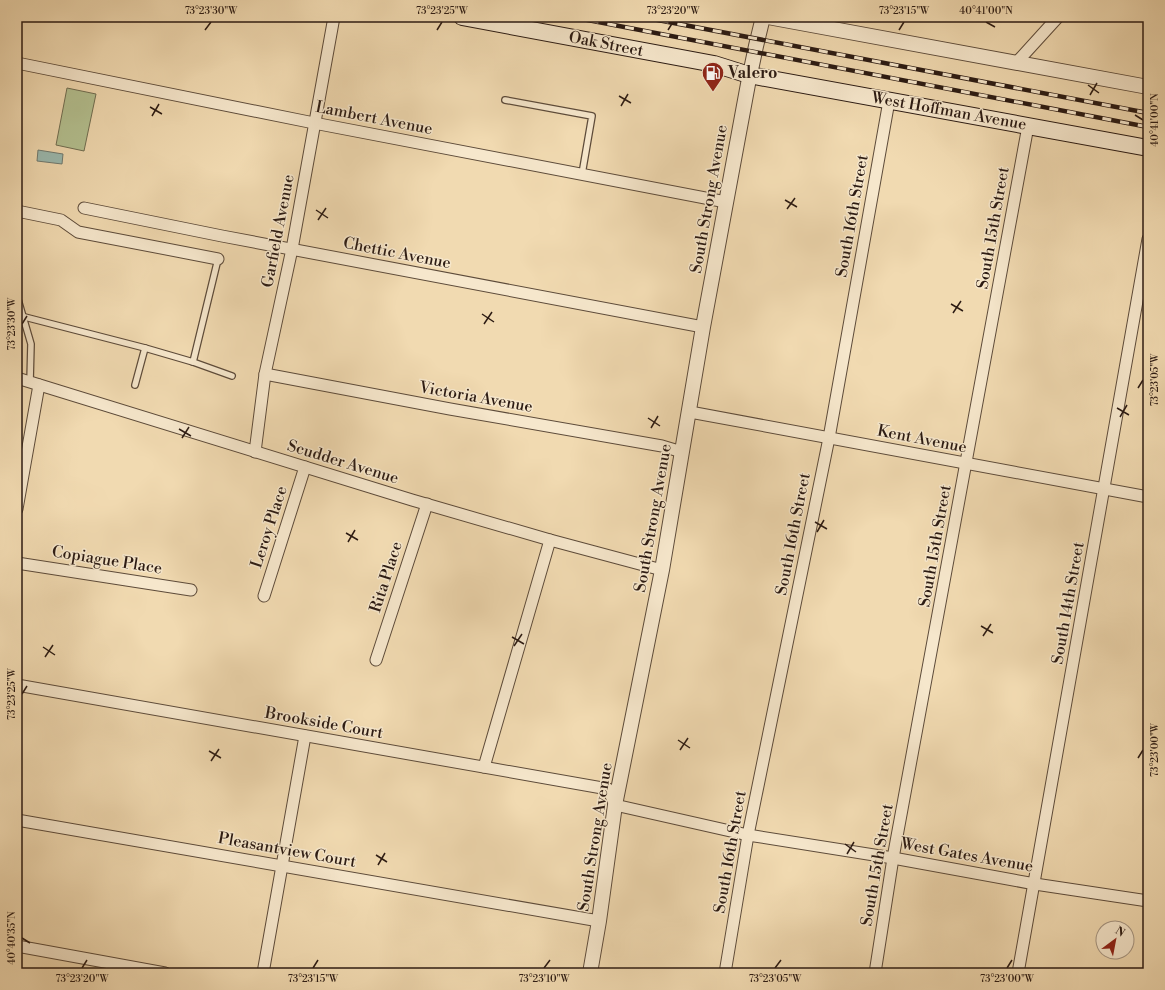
<svg xmlns="http://www.w3.org/2000/svg" width="1165" height="990" font-family="'Libre Bodoni',serif">
<style>
.green{fill:#b4c191;stroke:#706e52}
.water{fill:#9bbab0;stroke:#6f7a71}
.lines{fill:none;stroke-linecap:round;stroke-linejoin:round}
.service-casing{stroke:#5d4b3a;stroke-width:8}
.minor-casing{stroke:#5d4b3a;stroke-width:13}
.tertiary-casing{stroke:#5d4b3a;stroke-width:16}
.secondary-casing{stroke:#2c1b13;stroke-width:18}
.service{stroke:#f6e7cc;stroke-width:5.5}
.minor{stroke:#f6e7cc;stroke-width:11}
.tertiary{stroke:#f6e7cc;stroke-width:14}
.secondary{stroke:#f6e7cc;stroke-width:16}
.rail-casing{stroke:#2c1b13;stroke-width:4.5}
.rail{stroke:#f6e7cc;stroke-width:3;stroke-dasharray:9;stroke-linecap:butt}
.ticks{fill:none;stroke:#2c1b13;stroke-width:1.5}
.labels{text-anchor:middle;dominant-baseline:central;stroke-width:3;stroke-linejoin:round;paint-order:stroke}
.street-label{font-size:16px;fill:#2c1b13;stroke:#f6e7cc}
.poi-label{font-size:16px;font-weight:bold;fill:#2c1b13;stroke:#f6e7cc;text-anchor:start}
.neatline{fill:none;stroke:#2c1b13;stroke-width:1.5}
.ticks-label{font-size:10px;text-anchor:middle;fill:#2c1b13}
</style>
<rect width="100%" height="100%" fill="#f1dab1"/>
<filter id="stains"><feTurbulence type="fractalNoise" baseFrequency=".005" numOctaves="4"/><feColorMatrix values="0 0 0 0 .2 0 0 0 0 .09 0 0 0 0 .02 0 0 0 .5 -.17"/></filter>
<radialGradient id="worn" r=".72"><stop offset=".6" stop-color="#630" stop-opacity="0"/><stop offset="1" stop-color="#630" stop-opacity=".3"/></radialGradient>
<!-- green -->
<polygon class="green" points="67,88 96,94 84,151 56,145"/>
<!-- water -->
<polygon class="water" points="38,150 63,154 62,164 37,161"/>
<g class="lines">
<!-- service casing -->
<g class="service-casing">
<g id="service">
<polyline points="505,100 592,116 582,174"/>
<polyline points="17,296 31,344 30,382"/>
<polyline points="17,315 145,348 193,362 232,376"/>
<polyline points="193,362 218,259"/>
<polyline points="135,385 145,348"/>
</g>
</g>
<!-- minor casing -->
<g class="minor-casing">
<g id="minor">
<polyline points="1017,62 1058,17"/>
<polyline points="17,63 314,123 726,202"/>
<polyline points="84,208 222,236 703,327"/>
<polyline points="17,211 61,220 78,232 218,259"/>
<polyline points="265,374 450,409 662,446 682,452"/>
<polyline points="17,378 412,500 550,540 662,570"/>
<polyline points="690,412 1148,497"/>
<polyline points="255,452 265,374 292,249 334,17"/>
<polyline points="17,509 39,385"/>
<polyline points="17,563 191,590"/>
<polyline points="264,596 305,467"/>
<polyline points="376,660 427,504"/>
<polyline points="17,685 608,789 615,805 748,835 893,858 1035,884 1148,901"/>
<polyline points="484,767 550,540"/>
<polyline points="17,820 599,921"/>
<polyline points="17,946 165,973"/>
<polyline points="263,973 305,736"/>
<polyline points="725,973 748,835 829,438 889,101"/>
<polyline points="875,973 893,858 1028,126"/>
<polyline points="1018,973 1148,239"/>
</g>
</g>
<!-- tertiary casing -->
<g class="tertiary-casing">
<g id="tertiary">
<polyline points="768,17 1148,87"/>
<polyline points="590,973 599,921 615,805 662,570 703,327 748,84 756,46 763,17"/>
</g>
</g>
<!-- secondary casing -->
<g class="secondary-casing">
<polyline id="secondary" points="462,17 714,64 749,75 1148,148"/>
</g>
<!-- service -->
<use href="#service" class="service"/>
<!-- minor -->
<use href="#minor" class="minor"/>
<!-- tertiary -->
<use href="#tertiary" class="tertiary"/>
<!-- secondary -->
<use href="#secondary" class="secondary"/>
<!-- rail casing -->
<g class="rail-casing">
<g id="rail">
<polyline points="572,17 1148,127"/>
<polyline points="642,17 1148,113"/>
</g>
</g>
<!-- rail -->
<use href="#rail" class="rail"/>
</g>
<!-- ticks -->
<path class="ticks" d="M986,22l9,5M205,30l6,-8M437,30l5,-8M668,30l5,-8M899,30l5,-8M1088,85l11,8M1090,95l7,-12M619,96l12,7M621,106l7,-12M150,107l12,7M1135,115l8,5M152,116l7,-12M785,200l12,7M787,209l8,-11M316,210l12,8M318,220l8,-12M951,304l12,7M953,313l8,-12M482,314l12,8M22,324l5,-8M484,324l8,-12M1138,388l5,-8M1117,408l12,7M1120,417l7,-12M648,418l12,8M651,428l7,-12M179,429l12,7M182,438l7,-11M815,522l12,7M817,532l7,-12M346,533l12,7M348,542l7,-12M981,626l12,7M983,636l8,-12M512,637l12,7M514,646l8,-12M43,647l12,8M45,657l8,-12M22,694l5,-8M678,740l12,8M680,750l8,-12M209,751l12,7M1138,758l5,-8M211,761l8,-12M845,844l11,8M847,854l7,-12M376,855l11,7M378,865l7,-12M22,938l8,5M82,968l5,-8M313,968l5,-8M544,968l6,-8M775,968l6,-8M1007,968l5,-8"/>
<!-- icons -->
<defs>
<g id="fuel-pin" transform="scale(1.15)"><path d="M0 17L-7.5 6A9.5 9.5 0 1 1 7.5 6Z" fill="#8f2418" stroke="#f6e7cc"/><path d="M-5.5-6h7V0h2V4h1.3V-2.5L3-4.5l.8-.8L6-3V5H2.5V1h-1V6h-7ZM-4.2-4.7v3.2H.2V-4.7Z" fill="#fff"/></g>
</defs>
<g fill-rule="evenodd">
<use href="#fuel-pin" x="713" y="73"/>
</g>
<g class="labels">
<!-- street labels -->
<g class="street-label">
<text transform="translate(606 44) rotate(11)">Oak Street</text>
<text transform="translate(949 111) rotate(10)">West Hoffman Avenue</text>
<text transform="translate(374 118) rotate(11)">Lambert Avenue</text>
<text transform="translate(709 199) rotate(-80)">South Strong Avenue</text>
<text transform="translate(852 216) rotate(-80)">South 16th Street</text>
<text transform="translate(993 228) rotate(-80)">South 15th Street</text>
<text transform="translate(278 231) rotate(-79)">Garfield Avenue</text>
<text transform="translate(397 253) rotate(11)">Chettic Avenue</text>
<text transform="translate(476 397) rotate(10)">Victoria Avenue</text>
<text transform="translate(922 439) rotate(11)">Kent Avenue</text>
<text transform="translate(343 462) rotate(17)">Scudder Avenue</text>
<text transform="translate(653 518) rotate(-80)">South Strong Avenue</text>
<text transform="translate(269 527) rotate(-72)">Leroy Place</text>
<text transform="translate(793 534) rotate(-79)">South 16th Street</text>
<text transform="translate(935 546) rotate(-80)">South 15th Street</text>
<text transform="translate(107 560) rotate(9)">Copiague Place</text>
<text transform="translate(386 577) rotate(-72)">Rita Place</text>
<text transform="translate(1068 603) rotate(-80)">South 14th Street</text>
<text transform="translate(324 723) rotate(10)">Brookside Court</text>
<text transform="translate(595 837) rotate(-81)">South Strong Avenue</text>
<text transform="translate(287 850) rotate(10)">Pleasantview Court</text>
<text transform="translate(730 852) rotate(-80)">South 16th Street</text>
<text transform="translate(967 855) rotate(10)">West Gates Avenue</text>
<text transform="translate(877 865) rotate(-80)">South 15th Street</text>
</g>
<!-- poi labels -->
<g class="poi-label">
<text x="728" y="73">Valero</text>
</g>
</g>
<!-- margin -->
<rect width="1165" height="990" fill="none" stroke="#f1dab1" stroke-width="44"/>
<!-- north arrow -->
<g transform="translate(1115 940) rotate(32)"><circle r="19" fill="#f6e7cc" stroke="#a59582"/>
<path d="M0-3L7 15L0 10L-7 15Z" fill="#8f2418"/>
<text y="-6" font-size="11" font-weight="bold" text-anchor="middle" fill="#2c1b13">N</text>
</g>
<rect x="22" y="22" width="1121" height="946" class="neatline"/>
<g class="ticks-label">
<text x="211" y="14">73°23'30"W</text>
<text x="442" y="14">73°23'25"W</text>
<text x="673" y="14">73°23'20"W</text>
<text x="904" y="14">73°23'15"W</text>
<text x="986" y="14">40°41'00"N</text>
<text transform="translate(1154 120) rotate(-90)" y="4">40°41'00"N</text>
<text transform="translate(11 324) rotate(-90)" y="4">73°23'30"W</text>
<text transform="translate(1154 380) rotate(-90)" y="4">73°23'05"W</text>
<text transform="translate(11 694) rotate(-90)" y="4">73°23'25"W</text>
<text transform="translate(1154 750) rotate(-90)" y="4">73°23'00"W</text>
<text transform="translate(11 938) rotate(-90)" y="4">40°40'35"N</text>
<text x="82" y="982">73°23'20"W</text>
<text x="313" y="982">73°23'15"W</text>
<text x="544" y="982">73°23'10"W</text>
<text x="775" y="982">73°23'05"W</text>
<text x="1007" y="982">73°23'00"W</text>
</g>
<rect width="100%" height="100%" filter="url(#stains)"/>
<rect width="100%" height="100%" fill="url(#worn)"/>
</svg>
